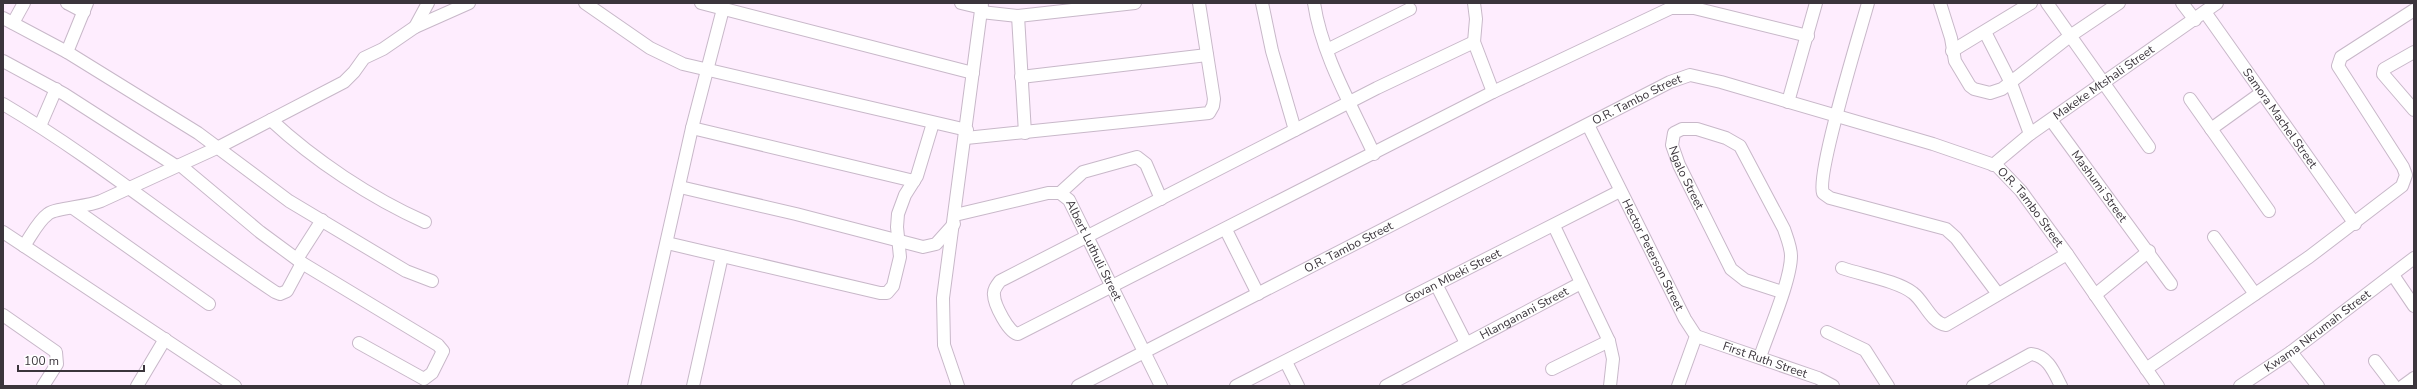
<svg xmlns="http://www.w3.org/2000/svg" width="2417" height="389" font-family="'Nunito Sans',sans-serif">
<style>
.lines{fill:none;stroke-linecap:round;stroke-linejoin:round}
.minor-casing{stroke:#c8b8c9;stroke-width:14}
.minor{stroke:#fff;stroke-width:12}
.labels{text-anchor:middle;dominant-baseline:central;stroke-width:4;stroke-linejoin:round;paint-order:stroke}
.street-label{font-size:12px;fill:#3b353c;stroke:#fff}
</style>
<rect width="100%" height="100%" fill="#feedfe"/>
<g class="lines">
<!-- minor casing -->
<g class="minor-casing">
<g id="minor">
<polyline points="67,3 84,12"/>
<polyline points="585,3 650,48 683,64 967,130"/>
<polyline points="701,3 973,73"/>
<polyline points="961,3 982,8"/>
<polyline points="1262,3 1272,51 1295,130"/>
<path d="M1314,3c8,53 38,103 60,151"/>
<polyline points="1474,3 1476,19 1474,42 1493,92"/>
<path d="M1868,3c-8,29 -52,171 -45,190l7,5 116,31 10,9 42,56"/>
<polyline points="1940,3 1951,38 1955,61 1970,86 1974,89 1990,93 2002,89 2070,36 2119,3"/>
<polyline points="2047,3 2149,147"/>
<polyline points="2182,3 2195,20"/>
<polyline points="981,12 1018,16 1135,3"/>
<path id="s1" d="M2205,12l150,212"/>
<polyline points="1018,16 1025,133"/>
<polyline points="3,18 67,52 198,133 289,201 406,271 432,281"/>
<polyline points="13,23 24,3"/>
<polyline points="415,27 469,3"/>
<polyline points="1985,32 2011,83 2030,134"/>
<path d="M1474,42l-97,46 -377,193c-3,4 -7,9 -6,14 0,9 15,39 24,39l475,-242 178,-84h23l114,28"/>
<polyline points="1327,50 1410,9"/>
<polyline points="1952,51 2031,3"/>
<polyline points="67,52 87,3"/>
<polyline points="2414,52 2384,69 2383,74 2414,110"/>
<polyline points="3,61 64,94 176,166"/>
<polyline points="1021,77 1207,55"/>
<polyline points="2190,99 2269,211"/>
<polyline points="1788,102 1816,3"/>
<path d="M3,104c95,56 180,127 272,188l5,2 7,-3 15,-28"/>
<path d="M271,120c43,40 100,78 154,102"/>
<path id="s2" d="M2051,120l120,164"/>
<path id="s3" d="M1588,125l97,194 11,17 -18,50"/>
<polyline points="40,126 56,89"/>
<polyline points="692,128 914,181"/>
<polyline points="2211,129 2261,93"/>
<polyline points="966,138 1209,113 1213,106 1214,99 1199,3"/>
<polyline points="180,165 260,232 302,263 438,345 443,351 432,373 424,379 359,343"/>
<path id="s4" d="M1993,165l37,-31 187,-131"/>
<polyline points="680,187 796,214 923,247 936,244 954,224"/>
<polyline points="1060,193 1083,172 1137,157 1146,164 1161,199"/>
<polyline points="73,208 209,304"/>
<path id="s5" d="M955,215l93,-22h12l9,7 92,186"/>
<polyline points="1554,226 1609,341 1613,359 1610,386"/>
<polyline points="1226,230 1258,294"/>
<polyline points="3,232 235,386"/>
<polyline points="2214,237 2255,294"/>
<polyline points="667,243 880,293 887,293 893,286 900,257 897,227 898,214 905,195 917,176 933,123"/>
<path d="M24,246c7,-10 14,-25 24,-32 7,-6 39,-7 53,-13l118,-54 125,-65 10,-10 10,-14 19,-9 32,-22 13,-24"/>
<polyline points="297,259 322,220"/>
<path d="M1842,268c20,7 56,13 71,25 11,8 18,30 33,32l121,-71"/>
<polyline points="2393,275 2414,306"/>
<polyline points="1437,286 1466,343"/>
<polyline points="2095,295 2149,251"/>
<polyline points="3,315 56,352 57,364 43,386"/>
<polyline points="1827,332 1865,350 1888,386"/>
<path id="s6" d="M1696,336l122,42 15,8"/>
<polyline points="2291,352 2318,386"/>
<path id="s7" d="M1760,357c8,-24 31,-77 31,-101 0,-9 -4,-18 -7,-27l-44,-83 -14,-8 -29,-9h-15l-8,4 -2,12 7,20 52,104 14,11 37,12"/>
<polyline points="2375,361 2394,386"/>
<polyline points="1286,362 1298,386"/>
<polyline points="1552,369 1609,341"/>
<polyline points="2146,369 2309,257 2402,186 2406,175 2403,167 2338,66 2341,57 2414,10"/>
<polyline points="137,386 165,339"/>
<polyline points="634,386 692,128 723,9"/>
<polyline points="693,386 722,256"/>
<polyline points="958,386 944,345 943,298 982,3"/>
<path id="s8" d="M1078,386l592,-304 20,-7 31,7 212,62 64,22 24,25 46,63 91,132"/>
<path id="s9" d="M1236,386l384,-195"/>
<path id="s10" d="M1386,386l195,-103"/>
<path d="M1973,386l58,-32c17,2 23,18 30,32"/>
<path id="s11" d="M2240,386l51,-34 123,-94"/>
<polyline points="2403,386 2414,378"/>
</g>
</g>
<!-- minor -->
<use href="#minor" class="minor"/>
</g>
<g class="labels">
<!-- street labels -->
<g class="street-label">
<text stroke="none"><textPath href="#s4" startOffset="138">Makeke Mtshali Street</textPath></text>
<text stroke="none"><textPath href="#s8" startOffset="628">O.R. Tambo Street</textPath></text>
<text stroke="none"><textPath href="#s1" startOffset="130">Samora Machel Street</textPath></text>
<text stroke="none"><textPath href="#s7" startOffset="346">Ngalo Street</textPath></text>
<text stroke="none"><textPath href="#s2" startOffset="82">Mashumi Street</textPath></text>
<text stroke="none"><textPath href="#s8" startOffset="1060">O.R. Tambo Street</textPath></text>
<text stroke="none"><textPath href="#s8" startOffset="304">O.R. Tambo Street</textPath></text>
<text stroke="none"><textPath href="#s5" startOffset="175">Albert Luthuli Street</textPath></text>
<text stroke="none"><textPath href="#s3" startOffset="145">Hector Peterson Street</textPath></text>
<text stroke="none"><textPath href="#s9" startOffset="243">Govan Mbeki Street</textPath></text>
<text stroke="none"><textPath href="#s10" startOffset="156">Hlanganani Street</textPath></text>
<text stroke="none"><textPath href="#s11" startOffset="95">Kwama Nkrumah Street</textPath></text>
<text stroke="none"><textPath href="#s6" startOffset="73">First Ruth Street</textPath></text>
</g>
</g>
<!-- border -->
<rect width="2417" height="389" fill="none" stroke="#3b353c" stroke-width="8"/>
<!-- scale -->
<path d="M18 365v6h126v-6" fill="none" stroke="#3b353c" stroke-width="2"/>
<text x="24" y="365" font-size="12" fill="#3b353c" stroke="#ffffff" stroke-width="3" paint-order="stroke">100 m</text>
</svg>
